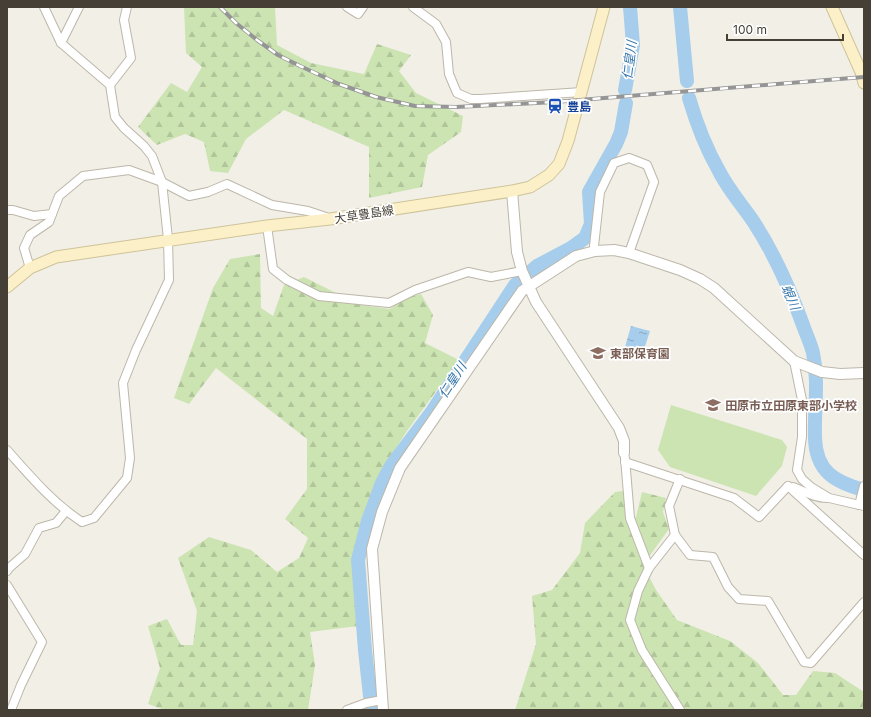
<svg xmlns="http://www.w3.org/2000/svg" width="871" height="717" font-family="Inter,'Noto Sans JP',sans-serif">
<style>
.forest{fill:url(#forest-firs)}
.pitch{fill:#cce4b2}
.water{fill:url(#water-ripples)}
.lines{fill:none;stroke-linecap:round;stroke-linejoin:round}
.river{stroke:#a6cdeb;stroke-width:14}
.minor-casing{stroke:#bdb7aa;stroke-width:10}
.tertiary-casing{stroke:#bdb7aa;stroke-width:12}
.secondary-casing{stroke:#cfc399;stroke-width:13}
.minor{stroke:#fff;stroke-width:8}
.tertiary{stroke:#fff;stroke-width:10}
.secondary{stroke:#fbf0c8;stroke-width:11}
.rail-casing{stroke:#959595;stroke-width:4}
.rail{stroke:#fff;stroke-width:2.5;stroke-dasharray:8;stroke-linecap:butt}
.labels{text-anchor:middle;dominant-baseline:central;stroke-width:3.5;stroke-linejoin:round;paint-order:stroke}
.transit-label{font-size:12px;font-weight:bold;fill:#164399;stroke:#fff;text-anchor:start}
.street-label{font-size:12px;fill:#453f36;stroke:#fff}
.education-label{font-size:12px;font-weight:bold;fill:#785e54;stroke:#fff;text-anchor:start}
.water-label{font-size:13px;font-style:italic;fill:#3676aa;stroke:#fff}
</style>
<defs>
<pattern id="forest-firs" width="22" height="20" patternUnits="userSpaceOnUse"><rect width="22" height="20" fill="#cce4b2"/><path d="M5 1l3.5 6h-7zM16 11l3.5 6h-7z" fill="#b1c59a"/></pattern>
<pattern id="water-ripples" width="26" height="14" patternUnits="userSpaceOnUse"><rect width="26" height="14" fill="#a6cdeb"/><path d="M2 4q2-2 4 0t4 0M15 11q2-2 4 0t4 0" fill="none" stroke="#89a8bf"/></pattern>
</defs>
<rect width="100%" height="100%" fill="#f2efe7"/>
<!-- forest -->
<g class="forest">
<polygon points="184,7 275,7 277,45 311,63 364,74 377,44 411,55 399,71 416,93 463,116 461,132 428,155 422,187 369,198 369,147 284,110 246,139 228,173 210,171 204,142 185,134 157,145 138,127 171,83 187,92 202,67 186,53"/>
<polygon points="260,254 261,308 273,316 284,285 304,277 360,305 390,309 406,298 421,294 433,315 425,343 459,360 407,431 387,462 377,480 354,559 358,626 310,632 315,665 308,710 165,710 148,704 160,668 148,626 167,619 181,645 193,645 197,611 178,558 209,537 251,550 277,572 299,558 308,538 285,519 307,489 307,439 216,368 189,404 174,398 213,288 230,259"/>
<polygon points="623,491 627,523 636,517 642,492 666,498 663,512 669,529 643,565 656,590 677,620 730,641 758,663 783,695 796,695 813,671 835,673 864,692 864,710 515,710 536,644 532,596 552,590 580,553 585,523 615,492"/>
</g>
<!-- pitch -->
<polygon class="pitch" points="671,405 782,440 787,447 782,466 756,496 670,467 658,450"/>
<!-- water -->
<polygon class="water" points="631,326 650,331 641,359 623,354"/>
<g class="lines">
<!-- river -->
<g class="river">
<polyline points="680,7 687,81"/>
<polyline points="625,90 633,45 630,7"/>
<path d="M689,98c7,24 18,52 30,73 9,18 23,34 34,50 21,32 37,68 50,104 3,9 8,19 10,28 6,29 1,56 2,85 1,33 19,44 49,52"/>
<polyline points="370,696 365,650 358,560 368,521 382,483 391,466 431,413 515,285 537,266 571,248 585,238 591,224 589,192 616,144 621,132 626,103"/>
<polyline points="372,708 373,710"/>
</g>
<!-- minor casing -->
<g class="minor-casing">
<g id="minor">
<polyline points="347,7 358,14 363,7"/>
<polyline points="413,7 436,24 446,42 449,74 457,93 471,99 480,99 582,92"/>
<polyline points="61,43 79,7"/>
<polyline points="110,85 131,58 124,20 127,7"/>
<polyline points="7,210 13,210 34,216 52,214"/>
<polyline points="267,226 273,269 287,280 319,296 389,303 415,290 468,272 491,277 522,271"/>
<polyline points="595,251 594,246 600,192 614,163 629,158 647,165 654,182 629,253"/>
<polyline points="30,268 24,248 30,235 49,222 59,196 83,176 129,170 162,182 189,196 208,192 227,184 272,205 308,211 329,218"/>
<polyline points="794,361 802,400 802,437 797,470 802,479 811,487 829,498 864,506"/>
<path d="M7,450c23,26 46,53 75,72l12,-4 33,-40 3,-20 -7,-75 13,-33 33,-70 -1,-41 -6,-57 -10,-26 -8,-10 -20,-18 -9,-11 -5,-32 -49,-42 -17,-36"/>
<polyline points="625,458 630,518 649,568"/>
<polyline points="625,462 734,498 759,517 788,486"/>
<polyline points="680,479 669,506 675,535 690,555 713,557 728,587 739,599 768,601 804,662 811,663 864,602"/>
<polyline points="788,486 864,555"/>
<path d="M793,487c12,4 20,11 34,11"/>
<polyline points="859,505 864,486"/>
<polyline points="675,535 649,568 638,591 630,620 642,650 680,710"/>
<polyline points="7,571 9,568 25,554 39,528 56,523 66,511"/>
<polyline points="7,585 42,642 21,685 11,710"/>
<polyline points="347,710 366,703 382,700"/>
</g>
</g>
<!-- tertiary casing -->
<g class="tertiary-casing">
<g id="tertiary">
<polyline points="512,191 517,252 522,271 536,302 619,428 624,441 624,453"/>
<polyline points="383,710 372,549 382,512 400,468 522,291 576,256 595,251 614,250 629,253 680,270 700,279 714,288 794,361 822,372 840,374 864,373"/>
</g>
</g>
<!-- secondary casing -->
<g class="secondary-casing">
<g id="secondary">
<polyline points="832,7 861,72 864,83"/>
<polyline points="7,287 30,268 56,257 267,226 330,219 512,191 530,187 549,175 559,164 568,141 604,7"/>
</g>
</g>
<!-- minor -->
<use href="#minor" class="minor"/>
<!-- tertiary -->
<use href="#tertiary" class="tertiary"/>
<!-- secondary -->
<use href="#secondary" class="secondary"/>
<!-- rail casing -->
<g class="rail-casing">
<polyline id="rail" points="220,7 236,23 257,40 278,55 300,66 339,84 376,97 415,106 456,107 555,102 864,77"/>
</g>
<!-- rail -->
<use href="#rail" class="rail"/>
</g>
<!-- icons -->
<defs>
<g id="station-bare" transform="scale(1.2)"><path d="M-3-6H3Q5-6 5-4V2Q5 4 3 4L4.5 6H3L1.5 4h-3L-3 6H-4.5L-3 4Q-5 4-5 2V-4Q-5-6-3-6ZM-3.5-4v3h7v-3ZM-3.5 1v1.5H-2V1ZM2 1v1.5H3.5V1Z" fill="#1a4fb4" stroke="#fff" stroke-width="2.5" paint-order="stroke"/></g>
<g id="school-bare" transform="scale(1.2)"><path d="M0-5L7-2L0 1L-7-2ZM-4 1L0 2.5L4 1V4Q0 6-4 4Z" fill="#8d6e63" stroke="#fff" stroke-width="2.5" paint-order="stroke"/></g>
</defs>
<g fill-rule="evenodd">
<use href="#station-bare" x="555" y="106"/>
<use href="#school-bare" x="598" y="353"/>
<use href="#school-bare" x="713" y="405"/>
</g>
<g class="labels">
<!-- transit labels -->
<g class="transit-label">
<text x="567" y="106">豊島</text>
</g>
<!-- street labels -->
<g class="street-label">
<text transform="translate(364 214) rotate(-9)">大草豊島線</text>
</g>
<!-- education labels -->
<g class="education-label">
<text x="610" y="353">東部保育園</text>
<text x="725" y="405">田原市立田原東部小学校</text>
</g>
<!-- water labels -->
<g class="water-label">
<text transform="translate(629 60) rotate(-83)">仁皇川</text>
<text transform="translate(791 297) rotate(67)">蜆川</text>
<text transform="translate(452 380) rotate(-57)">仁皇川</text>
</g>
</g>
<!-- border -->
<rect width="871" height="717" fill="none" stroke="#453f36" stroke-width="16"/>
<!-- scale -->
<path d="M727 34v6h116v-6" fill="none" stroke="#453f36" stroke-width="2"/>
<text x="733" y="34" font-size="12" fill="#453f36" stroke="#ffffff" stroke-width="3" paint-order="stroke">100 m</text>
</svg>
